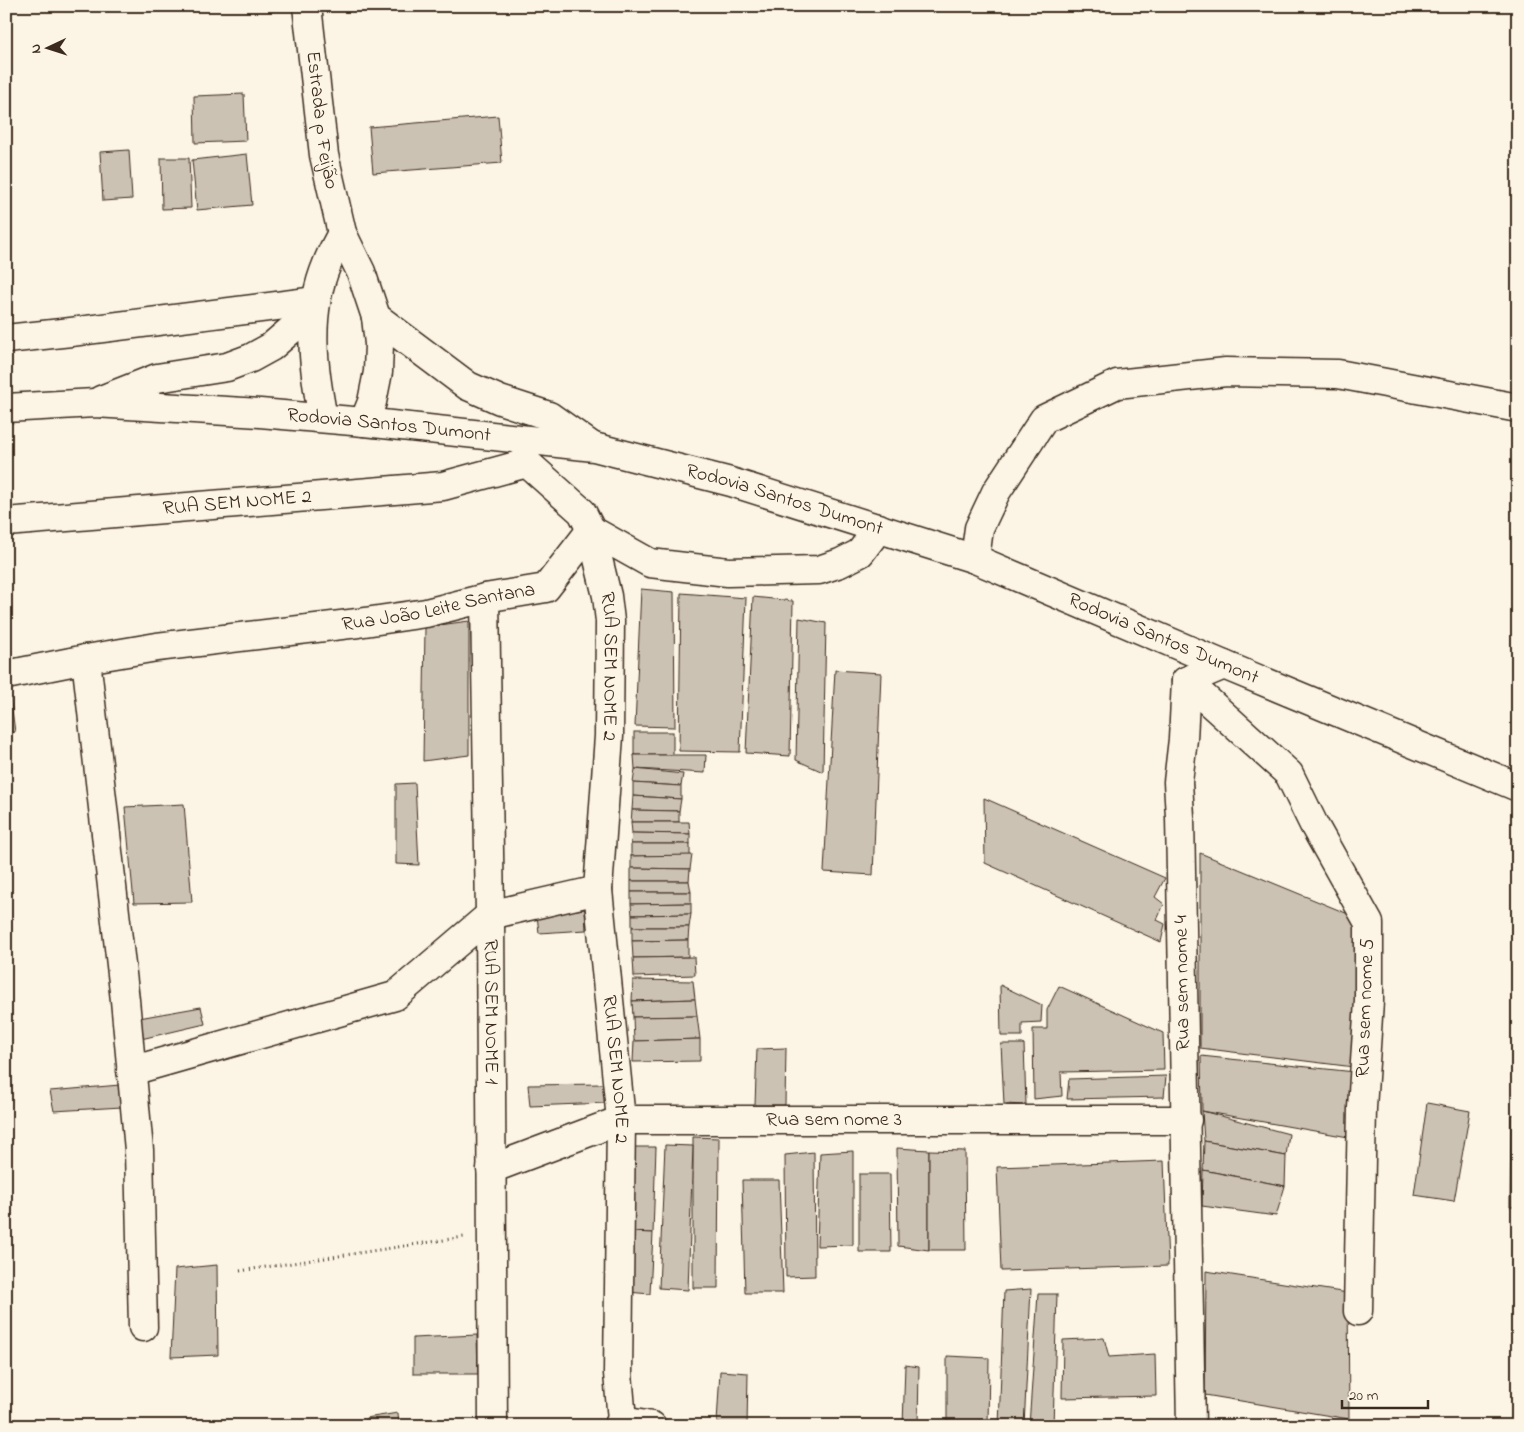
<svg xmlns="http://www.w3.org/2000/svg" width="1524" height="1432" font-family="'Indie Flower',sans-serif">
<style>
.building{fill:#ccc2b3;stroke:#3b2a1e}
.lines{fill:none;stroke-linecap:round;stroke-linejoin:round}
.minor-casing{stroke:#3b2a1e;stroke-width:31}
.highway-casing{stroke:#3b2a1e;stroke-width:31}
.path{stroke:#3b2a1e;stroke-width:3;stroke-dasharray:1 4;stroke-linecap:butt}
.minor{stroke:#fcf5e5;stroke-width:28}
.highway{stroke:#fcf5e5;stroke-width:28}
.labels{text-anchor:middle;dominant-baseline:central;stroke-width:4.5;stroke-linejoin:round;paint-order:stroke}
.street-label{font-size:20px;fill:#3b2a1e;stroke:#fcf5e5}
</style>
<rect width="100%" height="100%" fill="#fcf5e5"/>
<filter id="ink" filterUnits="userSpaceOnUse"><feTurbulence type="fractalNoise" baseFrequency=".02" numOctaves="2"/><feDisplacementMap in="SourceGraphic" scale="10" xChannelSelector="R" yChannelSelector="G"/><feConvolveMatrix kernelMatrix="1 2 1 2 8 2 1 2 1" color-interpolation-filters="sRGB"/></filter>
<g filter="url(#ink)">
<!-- building -->
<g class="building">
<polygon points="244,94 246,141 195,143 194,96"/>
<polygon points="498,116 502,163 373,173 369,127"/>
<polygon points="129,150 132,199 103,201 100,152"/>
<polygon points="247,154 252,205 197,210 192,160"/>
<polygon points="161,158 189,158 191,208 162,209"/>
<polygon points="641,589 674,592 675,727 635,726"/>
<polygon points="681,593 746,598 740,752 679,751"/>
<polygon points="753,597 793,601 790,756 746,753"/>
<polygon points="799,618 826,623 823,772 796,760"/>
<polygon points="469,621 469,755 423,761 425,627"/>
<polygon points="835,670 881,673 873,875 824,872"/>
<polygon points="10,695 15,732 6,733 6,696"/>
<rect x="634" y="732" width="39" height="23"/>
<polygon points="634,755 706,755 705,773 635,769"/>
<polygon points="635,769 683,774 681,786 633,783"/>
<polygon points="415,783 419,865 396,864 396,784"/>
<polygon points="633,783 681,786 681,799 633,796"/>
<polygon points="633,796 681,799 679,811 632,810"/>
<polygon points="984,798 1165,878 1155,897 1164,904 1157,920 1165,924 1161,942 985,863"/>
<polygon points="184,804 192,902 134,903 125,807"/>
<polygon points="632,810 679,811 679,822 631,822"/>
<polygon points="631,822 689,822 690,834 632,833"/>
<polygon points="632,833 690,834 690,844 631,844"/>
<rect x="631" y="844" width="59" height="12"/>
<polygon points="1200,853 1358,918 1354,1067 1200,1048"/>
<polygon points="692,855 690,869 631,868 631,856"/>
<polygon points="631,868 690,869 689,881 631,881"/>
<polygon points="631,881 689,881 691,892 631,892"/>
<polygon points="631,892 691,892 691,903 631,904"/>
<polygon points="691,903 691,914 632,915 631,904"/>
<polygon points="585,909 586,930 539,933 537,915"/>
<polygon points="691,914 689,927 632,927 632,915"/>
<polygon points="632,927 689,927 688,940 632,941"/>
<polygon points="688,940 688,957 633,958 632,941"/>
<polygon points="694,957 695,975 634,977 633,958"/>
<polygon points="633,980 693,981 695,999 632,1001"/>
<polygon points="1000,985 1042,1005 1041,1022 1022,1023 1022,1036 1001,1036"/>
<polygon points="1059,986 1163,1033 1164,1070 1061,1072 1062,1096 1034,1099 1033,1029 1047,1029 1047,1010"/>
<polygon points="695,999 697,1016 633,1017 632,1001"/>
<polygon points="201,1007 205,1024 141,1039 139,1018"/>
<polygon points="697,1016 700,1039 634,1041 633,1017"/>
<polygon points="700,1039 700,1061 633,1062 634,1041"/>
<polygon points="1001,1044 1024,1044 1026,1105 1004,1104"/>
<polygon points="786,1048 785,1105 755,1105 757,1049"/>
<polygon points="1201,1056 1355,1072 1354,1138 1202,1111"/>
<polygon points="1166,1076 1164,1097 1067,1099 1069,1079"/>
<polygon points="604,1084 606,1103 530,1106 528,1085"/>
<polygon points="120,1085 122,1107 54,1111 50,1091"/>
<polygon points="1427,1103 1470,1111 1454,1201 1414,1195"/>
<polygon points="1202,1111 1289,1134 1286,1156 1204,1141"/>
<polygon points="1518,1114 1518,1207 1510,1207 1511,1115"/>
<polygon points="693,1137 719,1138 718,1288 693,1288"/>
<polygon points="1204,1141 1286,1156 1285,1186 1203,1170"/>
<polygon points="665,1145 693,1146 688,1290 659,1288"/>
<polygon points="633,1147 656,1147 653,1233 630,1232"/>
<polygon points="897,1148 929,1150 929,1250 898,1246"/>
<polygon points="929,1150 965,1151 966,1250 929,1250"/>
<polygon points="853,1151 853,1245 817,1246 820,1153"/>
<polygon points="814,1152 815,1276 786,1277 785,1155"/>
<polygon points="1164,1161 1168,1266 1001,1271 997,1167"/>
<polygon points="1203,1170 1285,1186 1276,1216 1202,1206"/>
<polygon points="859,1174 890,1174 891,1252 859,1252"/>
<polygon points="742,1180 779,1180 783,1293 745,1293"/>
<polygon points="6,1217 9,1238 6,1238"/>
<polygon points="630,1232 653,1233 650,1294 628,1292"/>
<rect x="6" y="1238" width="3" height="21"/>
<polygon points="217,1265 218,1355 171,1357 175,1269"/>
<polygon points="1206,1271 1348,1293 1349,1419 1205,1395"/>
<polygon points="1031,1289 1024,1426 999,1426 1004,1291"/>
<polygon points="1038,1294 1057,1294 1053,1426 1029,1426"/>
<polygon points="477,1335 478,1374 413,1374 413,1338"/>
<polygon points="1104,1338 1109,1357 1155,1354 1156,1396 1062,1398 1063,1340"/>
<polygon points="947,1356 989,1358 988,1426 947,1424"/>
<polygon points="905,1365 919,1367 918,1426 903,1426"/>
<polygon points="720,1371 748,1373 747,1426 717,1423"/>
<polygon points="398,1413 399,1426 366,1426 366,1418"/>
</g>
<g class="lines">
<!-- minor casing -->
<g class="minor-casing">
<g id="minor">
<path id="s1" d="M307,6l17,149 18,78 19,39 15,45 3,27 -1,28 -6,30 -8,20"/>
<polyline points="6,339 71,332 316,301"/>
<path d="M323,418c-10,-51 -17,-104 4,-154 4,-11 10,-21 15,-31"/>
<path id="s2" d="M6,522l437,-36 84,-23 55,49 9,18 16,66 3,25 -1,115 -11,154 23,230 -3,253 4,48"/>
<polyline points="975,559 979,528 996,492 1044,419 1117,384 1226,372 1338,374 1518,408"/>
<path id="s3" d="M485,598l5,317 3,511"/>
<polyline points="86,659 125,1000 139,1150 143,1327"/>
<path id="s4" d="M6,675l80,-16 71,-12 201,-24 68,-10 59,-15 61,-10 45,-58 59,33 78,9 91,-2 21,-7 20,-10 19,-25"/>
<polyline points="1186,681 1289,774 1314,825 1369,923 1369,1001 1362,1108 1358,1311"/>
<polyline points="131,1071 395,996 490,915 598,890"/>
<path id="s5" d="M491,1169l130,-49h566"/>
<polyline points="618,1426 622,1421 652,1426"/>
<polyline points="1191,1426 1180,817 1178,782 1183,739 1186,681 1224,665"/>
</g>
</g>
<!-- highway casing -->
<g class="highway-casing">
<g id="highway">
<polyline points="376,317 468,386 500,400 549,416 590,445"/>
<polyline points="101,400 157,378 227,367 251,358 271,347 314,310"/>
<path id="s6" d="M6,408l89,-5 165,10 104,9 230,25 137,35 244,77 249,106 294,122"/>
</g>
</g>
<!-- path -->
<polyline class="path" points="240,1271 464,1237"/>
<!-- minor -->
<use href="#minor" class="minor"/>
<!-- highway -->
<use href="#highway" class="highway"/>
</g>
</g>
<g class="labels">
<!-- street labels -->
<g class="street-label">
<text stroke="none"><textPath href="#s1" startOffset="115">Estrada p Feijão</textPath></text>
<text stroke="none"><textPath href="#s6" startOffset="384">Rodovia Santos Dumont</textPath></text>
<text stroke="none"><textPath href="#s6" startOffset="788">Rodovia Santos Dumont</textPath></text>
<text stroke="none"><textPath href="#s2" startOffset="232">RUA SEM NOME 2</textPath></text>
<text stroke="none"><textPath href="#s4" startOffset="438">Rua João Leite Santana</textPath></text>
<text stroke="none"><textPath href="#s6" startOffset="1192">Rodovia Santos Dumont</textPath></text>
<text stroke="none"><textPath href="#s2" startOffset="758">RUA SEM NOME 2</textPath></text>
<text transform="translate(1183 983) rotate(-91)">Rua sem nome 4</text>
<text transform="translate(1366 1008) rotate(-88)">Rua sem nome 5</text>
<text stroke="none"><textPath href="#s3" startOffset="414">RUA SEM NOME 1</textPath></text>
<text stroke="none"><textPath href="#s2" startOffset="1162">RUA SEM NOME 2</textPath></text>
<text stroke="none"><textPath href="#s5" startOffset="352">Rua sem nome 3</textPath></text>
</g>
</g>
<!-- margin -->
<rect width="1524" height="1432" fill="none" stroke="#fcf5e5" stroke-width="25"/>
<rect x="12" y="12" width="1499" height="1407" fill="none" stroke="#3b2a1e" stroke-width="2" filter="url(#ink)"/>
<!-- north arrow -->
<g transform="translate(48 48) rotate(266)" stroke="#fcf5e5" stroke-width="4" paint-order="stroke">
<path d="M0-4L9 19L0 12L-9 19Z" fill="#3b2a1e"/>
<text y="-8" font-size="14" font-weight="bold" text-anchor="middle" fill="#3b2a1e">N</text>
</g>
<!-- scale -->
<path d="M1342 1400v8h86v-8" fill="none" stroke="#3b2a1e" stroke-width="2.5"/>
<text x="1349" y="1400" font-size="15" fill="#3b2a1e" stroke="#fcf5e5" stroke-width="4" paint-order="stroke">20 m</text>
</svg>
